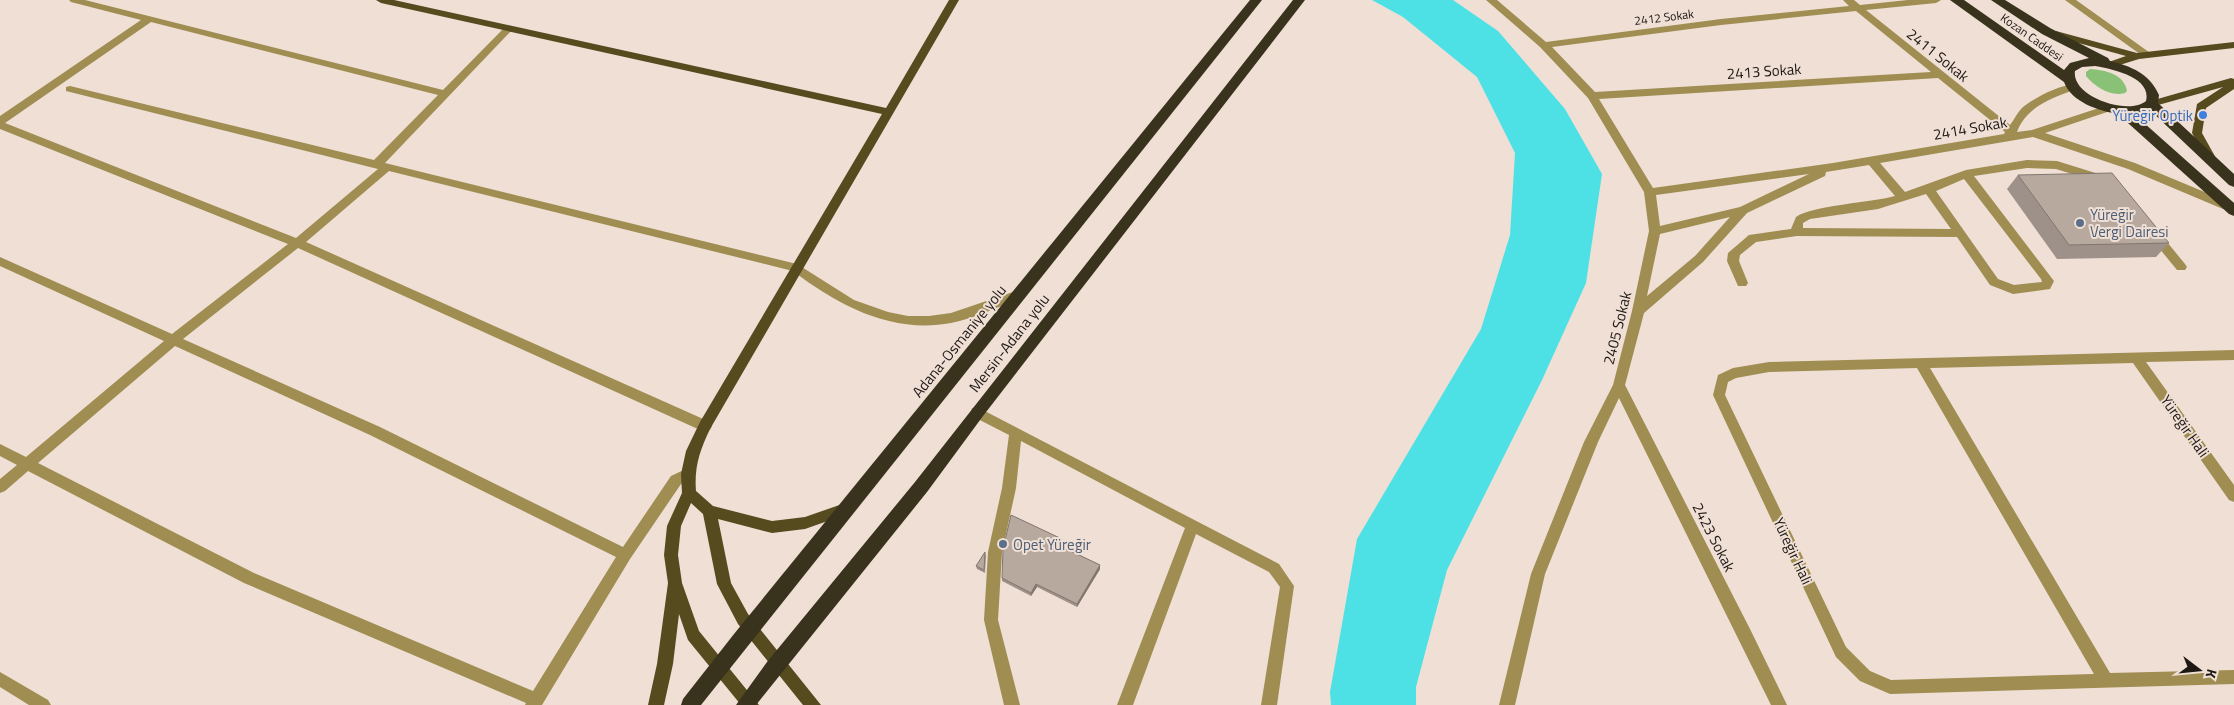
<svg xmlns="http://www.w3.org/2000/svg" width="2234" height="705" font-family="'Titillium Web',sans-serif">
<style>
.green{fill:#89c276}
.water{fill:#4de1e6}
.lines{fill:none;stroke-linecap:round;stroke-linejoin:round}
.minor{fill:#9f8d51;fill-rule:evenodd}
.major{fill:#564a1f;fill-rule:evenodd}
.highway{fill:#39331d;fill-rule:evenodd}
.wall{fill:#9e9189}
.shaded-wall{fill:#81766f}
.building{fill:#b8a99f;stroke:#81766f}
.shop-dot{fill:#3f7fe0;stroke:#efdfd5;stroke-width:2}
.service-dot{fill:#5c6f8a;stroke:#efdfd5;stroke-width:2}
.labels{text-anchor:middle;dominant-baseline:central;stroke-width:4;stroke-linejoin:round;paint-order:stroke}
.far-street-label{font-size:12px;fill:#1e1815;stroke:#efdfd5}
.street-label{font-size:15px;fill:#1e1815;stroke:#efdfd5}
.shop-label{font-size:15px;fill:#366cbe;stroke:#efdfd5;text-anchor:end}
.service-label{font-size:15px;fill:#4e5e75;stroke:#efdfd5;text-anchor:start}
</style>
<rect width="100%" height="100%" fill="#efdfd5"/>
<!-- green -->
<path class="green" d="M2090,69c15,1 34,5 37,22l-2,2c-14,4 -30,-6 -39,-17v-4z"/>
<!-- water -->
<polygon class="water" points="1372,0 1453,0 1498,31 1565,109 1602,174 1586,283 1542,380 1447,570 1416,687 1416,705 1331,705 1330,692 1357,539 1481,329 1510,235 1515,153 1477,77 1403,17"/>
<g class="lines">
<!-- minor -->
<g class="minor">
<path d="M69,0h16l358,90 62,-63h6v4l-126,132 412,101 57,36 34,12 20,4h21l22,-3 68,-23 6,4 -2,3c-23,9 -47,21 -72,26 -59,11 -112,-17 -158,-52l-404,-100 -83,71 404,180 2,4 -2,4 -5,1 -5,-1 -402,-182 -115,91 197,88 243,120 48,-71 17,-8 5,2 2,4 -2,4 -12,6 -51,75 -88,146h-17l1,-2 -282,-120 -216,-112 -23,20 -5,2v-14l17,-14 -17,-9v-12l26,13 138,-116 -164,-75v-9l172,77 116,-90 -288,-115v-13l141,-96 -70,-18zM151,22l287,73 -64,65 -304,-74 -4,1v4l312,78 -82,69 -291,-115zM175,346l195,89 246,122 -83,134 -279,-118 -216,-110z"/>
<path d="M1486,0h11l49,42 175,-23 128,-13 -6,-6h11l6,5 48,-5h33l-5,3 -70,7 144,115c4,-5 7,-12 12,-17 10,-9 41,-26 55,-23v4c-24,8 -51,18 -60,43l15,-2 73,-24h8v4l-68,23 90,30 96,40 2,3 -2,3h-8l-95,-40 -95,-32 -153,26 25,29 61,-22 61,-10 30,1 48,15 2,3 -2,3 -4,1 -45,-14 -29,-1 -53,8 80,105 -4,8 -37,5 -23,-9 -33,-48 -160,-1 -41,6 -16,13 -1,6 9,22 -2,3h-8l-11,-25 1,-8 21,-18 42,-6 5,-12c17,-12 74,-14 99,-21l-26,-31 -43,7 -1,4 -78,37 -44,49 -59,51 -19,72 125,244 37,76h-16l-152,-307 -21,44 -53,132 -30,131h-16l32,-131 53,-132 29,-57 19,-74 17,-80 -5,-39 -56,-94 -48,-51zM1856,11l75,61 -336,20 -43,-45 169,-22zM1938,78l67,54 -1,2 -171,29 -180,25 -54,-89zM1809,174l-69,33 -80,19 -4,-31zM1964,179l77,100 1,3 -28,3 -16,-6 -62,-88zM1926,194l25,35 -148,-1v-5l7,-4 68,-10zM1730,217l-35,39 -48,40 13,-62z"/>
<polygon points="2065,0 2076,0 2153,55 2152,57 2144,57"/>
<polygon points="2154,230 2158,231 2185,264 2187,267 2185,270 2177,270 2150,237 2148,234"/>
<path d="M2234,350v10l-88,2 88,123v17l-5,-2 -96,-137 -203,5 180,305 124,-3v14l-344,10 -30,-13 -24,-24 -123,-262 5,-20 15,-7 36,-6zM1917,368l177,306 -203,6 -21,-9 -24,-24 -121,-252 3,-13 8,-4 33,-6z"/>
<polygon points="977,407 1279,564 1294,586 1277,705 1261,705 1280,587 1269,572 1196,534 1133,705 1117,705 1185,528 1021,441 1016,488 1002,552 998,620 1020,705 1004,705 984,620 988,552 1002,488 1009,435 972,416 971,412 972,408"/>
<polygon points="0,672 48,700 51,705 29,705 0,687"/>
</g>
<!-- major -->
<g class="major">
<path d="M376,0h18l492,108 63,-108h10l-249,429c-10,21 -16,38 -14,62l17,15 59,15 33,-4 43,-15 5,2 2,4 -2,4 -48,17 -33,4 -54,-14 13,64 17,31 73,91h-18l-65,-81 -21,-40 -14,-70 -12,-11 -10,23 -3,29 4,28 17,48 60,74h-18l-53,-65 -9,-26 -6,50 -9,41h-16l9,-41 11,-81 -4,-28 3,-29 15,-33 -1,-19 5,-23 14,-29 182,-308 -501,-111z"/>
<polygon points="2056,31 2137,53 2234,42 2234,48 2139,59 2110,68 2106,67 2106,63 2126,56 2053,36 2053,32"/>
<polygon points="2231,78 2234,79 2234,89 2206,108 2202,133 2217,160 2216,163 2208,163 2192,133 2197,104 2223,87 2151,107 2146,104 2147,102"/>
</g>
<!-- highway -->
<g class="highway">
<polygon points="1250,0 1262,0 701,705 681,705 683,699 734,634"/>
<polygon points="1293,0 1305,0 983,416 927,492 756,705 736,705 767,662 915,482"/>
<path d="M1950,0h14l100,70 6,-7 19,-5 -47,-24 -51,-34h14l45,28 58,30 2,3c21,5 40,13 49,34l-1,8 76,71v13l-5,-2 -78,-74 -16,4 99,88v13l-5,-2 -111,-100c-19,-3 -47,-12 -54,-32zM2095,66c17,3 57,11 51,35 -17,15 -75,-4 -71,-30l7,-4z"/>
</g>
</g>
<!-- wall -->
<g class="wall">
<polygon points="2018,175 2169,243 2156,257 2057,259 2007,189"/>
<polygon points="1062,543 1060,546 1100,565 1100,569 1077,607 1037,587 1031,596 1002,581 1002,578"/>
<polygon points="985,552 986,556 985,573 977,569 976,566"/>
</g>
<!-- shaded-wall -->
<g class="shaded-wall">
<polygon points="1100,565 1100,569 1077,607 1077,604"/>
<polygon points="1036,584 1037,587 1031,596 1031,593"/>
</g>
<!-- building -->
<g class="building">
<polygon points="2112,173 2169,243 2069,245 2018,175"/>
<polygon points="1011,515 1062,539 1058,545 1100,565 1077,604 1036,584 1031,593 1002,578 1003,549"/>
<polygon points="985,552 984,570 976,566"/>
</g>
<!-- markers -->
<circle class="shop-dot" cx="2203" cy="115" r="5"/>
<g class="service-dot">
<circle cx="2080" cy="223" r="5"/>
<circle cx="1003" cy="544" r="5"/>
</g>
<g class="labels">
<!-- far-street labels -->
<g class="far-street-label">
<text transform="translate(1664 17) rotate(-7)">2412 Sokak</text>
<text transform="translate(2032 37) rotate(35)">Kozan Caddesi</text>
</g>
<!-- street labels -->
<g class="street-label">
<text transform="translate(1938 55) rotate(39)">2411 Sokak</text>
<text transform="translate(1764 71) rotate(-4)">2413 Sokak</text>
<text transform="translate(1970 128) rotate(-10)">2414 Sokak</text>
<text transform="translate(1617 328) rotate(-76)">2405 Sokak</text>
<text transform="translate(959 341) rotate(-51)">Adana-Osmaniye yolu</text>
<text transform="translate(1009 343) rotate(-52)">Mersin-Adana yolu</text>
<text transform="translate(2185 426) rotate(55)">Yüreğir Hali</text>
<text transform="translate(1714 537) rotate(63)">2423 Sokak</text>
<text transform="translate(1793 551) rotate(65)">Yüreğir Hali</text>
</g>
<!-- shop labels -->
<g class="shop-label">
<text x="2193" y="115">Yüreğir Optik</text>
</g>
<!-- service labels -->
<g class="service-label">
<text x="2090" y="214">Yüreğir<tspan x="2090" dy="17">Vergi Dairesi</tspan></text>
<text x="1013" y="544">Opet Yüreğir</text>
</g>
</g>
<!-- north arrow -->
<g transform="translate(2199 670) rotate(106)" stroke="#efdfd5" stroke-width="4" paint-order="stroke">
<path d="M0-4L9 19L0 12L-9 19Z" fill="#1e1815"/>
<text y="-8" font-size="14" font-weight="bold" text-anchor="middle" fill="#1e1815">K</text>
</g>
</svg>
